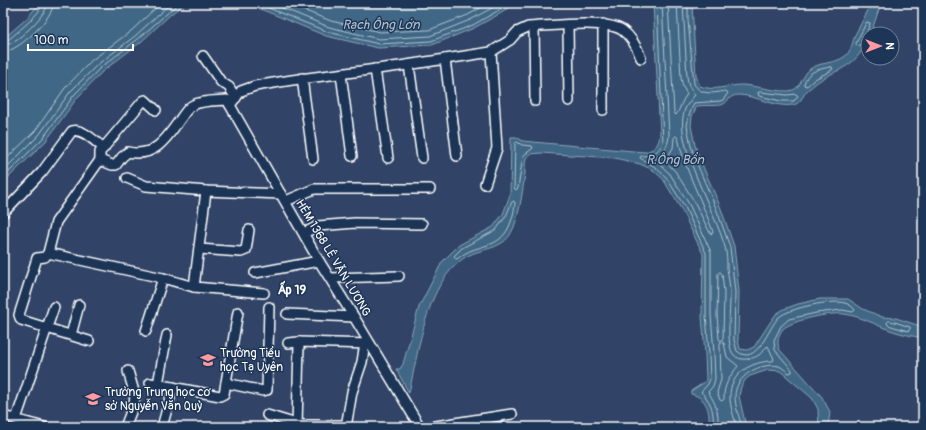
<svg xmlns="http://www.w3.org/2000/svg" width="926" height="430" font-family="Pangolin,sans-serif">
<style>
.water{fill:#3f6886;stroke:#8ca4b6}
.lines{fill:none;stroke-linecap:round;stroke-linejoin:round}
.shore{stroke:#b2c3cf;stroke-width:1}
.minor-casing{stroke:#fff;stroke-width:12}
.minor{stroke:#1d3557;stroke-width:9}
.labels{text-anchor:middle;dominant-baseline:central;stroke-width:3;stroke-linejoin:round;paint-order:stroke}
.street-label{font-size:12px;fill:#fff;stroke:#1d3557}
.poi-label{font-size:12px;fill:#fff;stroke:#1d3557;text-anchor:start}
.water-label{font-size:13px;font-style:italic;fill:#b2c3cf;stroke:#1d3557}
.neighbourhood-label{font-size:13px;font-weight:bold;fill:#fff;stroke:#1d3557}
</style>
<rect width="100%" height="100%" fill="#314467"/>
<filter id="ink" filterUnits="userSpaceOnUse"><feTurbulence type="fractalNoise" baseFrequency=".025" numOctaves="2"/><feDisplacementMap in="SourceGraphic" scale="8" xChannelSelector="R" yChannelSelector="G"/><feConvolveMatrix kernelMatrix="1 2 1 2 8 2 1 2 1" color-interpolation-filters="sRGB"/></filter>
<g filter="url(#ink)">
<!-- water -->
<g class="water">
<polygon points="40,3 185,3 170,15 141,42 103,71 77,98 46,141 3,183 3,39 26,19"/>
<polygon points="246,3 516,3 503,12 474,28 432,45 378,48 326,36"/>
<path d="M653,3h39l4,73 4,10c14,6 27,-1 42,-1 12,0 41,9 51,5 8,-3 10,-16 17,-21 9,-7 24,-5 34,-12 8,-5 8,-16 12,-24 5,-10 11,-20 16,-30h9l-10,30 -3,1c0,5 -3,9 -5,14 -10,21 -32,23 -48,36 -3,3 -7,5 -9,8 -4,5 -6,12 -13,13 -18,3 -35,-9 -54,-10 -11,0 -10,8 -18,10 -7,1 -16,0 -24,1l-5,10 -1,10 4,19 6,17 19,44 14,40 5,45 -1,49 2,9 7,1 7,-3 17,-26 5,-7 8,-5 14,-5 22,-5h28l15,10 19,8 14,1 27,9v11c-11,-2 -22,-4 -33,-8 -14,-5 -30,-14 -46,-16 -12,-2 -52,6 -61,15 -5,6 -6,13 -4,20l43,48 8,15 -2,15h-9l-1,-18 -6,-11 -32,-27 -12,-1 -18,6 -5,4 -4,7 -2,9 7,31h-37c1,-15 -1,-29 -18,-33v-3l14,-9 1,-3 -1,-25 -3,-38 1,-62 -22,-45 -18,-30 -10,-9 -13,-6 -25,-6 -74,-5 -10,1 -5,4c-1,5 -1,9 -1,15 -2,16 -6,48 -15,62 -11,16 -31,13 -46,23 -28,20 -37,55 -45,87 -3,16 -7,32 -10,48l-13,-24h4l3,-5 16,-57 23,-45 17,-17 34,-18 10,-13 7,-19 1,-58h5l7,4 10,1 111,10c11,-2 15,-7 16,-18z"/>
</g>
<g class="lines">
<!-- shore -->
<g class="shore">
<polyline points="256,3 328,32 379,44 431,41 473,25 501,9 509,3"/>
<polyline points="270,3 329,27 379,39 430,36 470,20 501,3"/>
<polyline points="285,3 331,21 380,32 429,30 468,15 489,3"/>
<path d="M657,3l6,139c-4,10 -11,14 -22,14l-1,2 15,9 11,10 19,30 21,46v62l3,38 1,26 -2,5 -7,8c2,2 4,4 6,7 6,7 7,19 6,28"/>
<path d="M662,3l7,132c-1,15 -7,15 -14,25l15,14 19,30 22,48v63l3,38 1,26 -2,7 -5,6c8,11 11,21 10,35"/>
<path d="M668,3l6,110 2,2c4,-5 6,-15 11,-21l-4,-7 -2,-9 -4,-75"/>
<path d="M683,3l4,74 2,9 6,9c-5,6 -9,10 -11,17 -10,33 32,101 41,135 2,7 2,14 2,21 1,8 3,16 3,24 1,13 -5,55 4,63 6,7 19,4 25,0 4,-3 5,-7 9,-9l6,13 -1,2c-20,0 -44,12 -43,36 0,10 4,20 7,30"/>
<path d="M688,3v17l6,64c7,12 20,9 32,7l2,2 -5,7 -3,1 -26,2 -5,12 -2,11 4,20 6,18 19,44 14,39 5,45 -1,48 3,11c20,17 32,-25 42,-34 11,-9 53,-18 66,-14 4,1 8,4 10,7l-2,2 -11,-2 -26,3 -27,6 -8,7 -7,14 1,10 17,20v2l-3,1c-3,-2 -6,-5 -10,-7 -19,-4 -44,10 -44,30 0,10 4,21 7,31"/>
<polygon points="867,22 870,23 867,32 867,36 863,39 860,46 858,46 856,44"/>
<path d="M3,41h4c9,-8 34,-27 36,-38"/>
<path d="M3,46c11,0 44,-31 45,-43"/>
<path d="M3,52c15,0 50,-34 51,-49"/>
<path d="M831,67l2,1 -1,2 -17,9 -8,7 -3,-1c2,-14 15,-16 27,-18z"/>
<polygon points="760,92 787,95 796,94 798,96 794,101 781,101 759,96 758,93"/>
<path d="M676,136l2,2c7,33 24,62 35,94l-1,2 -2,-1 -16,-32 -19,-30 -10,-10 8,-13 1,-10z"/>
<polygon points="517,142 522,145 532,146 533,148 523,156 518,188 516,190 514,188 515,144"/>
<polyline points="3,162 35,131 65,88 92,60 131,31 161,3"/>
<polyline points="3,171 39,135 70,92 97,65 135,36 171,3"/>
<polyline points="3,178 43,138 74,95 100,68 138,39 179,3"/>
<path d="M512,202l2,-1 1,2c-2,18 -8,37 -27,42 -12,4 -20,5 -31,14l-2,-1 -1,-2 8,-8 34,-18 10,-14z"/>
<polygon points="720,272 722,274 724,292 723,339 721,341 719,339 717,315 718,274"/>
<polygon points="889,321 895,322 910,327 910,329 908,331 888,325 887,323"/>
<path d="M721,342l3,1 3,14 11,9c-8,10 -15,20 -14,33l-2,2 -2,-1 -3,-8 4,-12 -1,-36z"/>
</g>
<!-- minor casing -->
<g class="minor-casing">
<g id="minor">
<polyline points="568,25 569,101"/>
<polyline points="534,27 535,101"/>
<polyline points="203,56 221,82 229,87 236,98"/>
<polyline points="445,59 457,156"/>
<polyline points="409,65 422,158"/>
<polyline points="375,69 388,158"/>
<polyline points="341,74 352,156"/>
<polyline points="302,78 313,159"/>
<path d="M230,105l11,-14 14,-5 37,-6 108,-14 91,-14 19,-12 7,-8 11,-5c21,-1 78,-8 94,3 10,7 15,17 19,28"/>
<polyline points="603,110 603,24"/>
<path d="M100,160l12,5h4l6,-8 6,-5c27,6 39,-14 53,-34 3,-4 7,-11 12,-13 10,-5 24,-4 34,-5l92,161 35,56 66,110"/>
<polyline points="127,178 146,186 206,191 281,194"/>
<polyline points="485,184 497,148 491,52"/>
<polyline points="286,201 314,189 430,189"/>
<path d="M3,213l39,-41 30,-41c11,-3 23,11 32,17"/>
<polyline points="304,233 318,226 355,223 422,224"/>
<polyline points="199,249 241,252 246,250 249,230"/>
<polyline points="48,253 163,278 194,287 264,293"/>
<polyline points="255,273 319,261"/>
<polyline points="331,278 399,276"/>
<polyline points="194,287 206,191"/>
<polyline points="287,314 354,317"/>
<polyline points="146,331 163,278"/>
<polyline points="71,335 79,305"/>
<polyline points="89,341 21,320 19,315 37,258 45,257 48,253 56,222 100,160 100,152 143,101 145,100 156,110"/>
<polyline points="288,343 299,342 370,344"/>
<polyline points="150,383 220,396 224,394 238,312"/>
<polyline points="226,383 263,391 267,390 269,307"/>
<polyline points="158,384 167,335"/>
<polyline points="267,415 300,425 346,425"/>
<polyline points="3,416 44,427"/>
<polyline points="16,419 54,307"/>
<polyline points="125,427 134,404 135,395 128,371"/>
<polyline points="162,427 173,387"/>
<polyline points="297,427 299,342"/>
<polyline points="346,427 352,392 362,362 365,343"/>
<polyline points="429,427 512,414"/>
</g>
</g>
<!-- minor -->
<use href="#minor" class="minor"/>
</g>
</g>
<!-- icons -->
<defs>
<g id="school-bare" transform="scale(1.2)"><path d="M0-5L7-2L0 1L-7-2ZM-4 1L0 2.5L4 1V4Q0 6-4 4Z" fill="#ff9aa2" stroke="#1d3557" stroke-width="2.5" paint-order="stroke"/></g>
</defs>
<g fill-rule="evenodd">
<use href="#school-bare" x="208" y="360"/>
<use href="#school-bare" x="93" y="399"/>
</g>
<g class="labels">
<!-- street labels -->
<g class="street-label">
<text transform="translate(333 258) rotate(59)">HẺM 1368 LÊ VĂN LƯƠNG</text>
</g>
<!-- poi labels -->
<g class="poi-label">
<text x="220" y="353">Trường Tiểu<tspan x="220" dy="14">học Tạ Uyên</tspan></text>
<text x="105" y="392">Trường Trung học cơ<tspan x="105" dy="14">sở Nguyễn Văn Quỳ</tspan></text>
</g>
<!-- water labels -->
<g class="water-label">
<text x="381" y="25">Rạch Ông Lớn</text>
<text x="675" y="160">R.Ông Bổn</text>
</g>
<!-- neighbourhood labels -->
<g class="neighbourhood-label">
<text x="292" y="290">Ấp 19</text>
</g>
</g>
<!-- margin -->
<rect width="926" height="430" fill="none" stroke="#1d3557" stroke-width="16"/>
<rect x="8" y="8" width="910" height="414" fill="none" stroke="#fff" stroke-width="1.5" filter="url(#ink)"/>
<!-- north arrow -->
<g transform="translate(880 46) rotate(90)"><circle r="19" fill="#1d3557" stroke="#77869a"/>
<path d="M0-3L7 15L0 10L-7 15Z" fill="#ff9aa2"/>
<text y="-6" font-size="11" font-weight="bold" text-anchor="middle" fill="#ffffff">N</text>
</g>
<!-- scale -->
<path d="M28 44v6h105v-6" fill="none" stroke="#ffffff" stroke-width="2"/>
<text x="34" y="44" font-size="12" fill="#ffffff" stroke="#1d3557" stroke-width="3" paint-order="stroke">100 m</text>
</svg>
